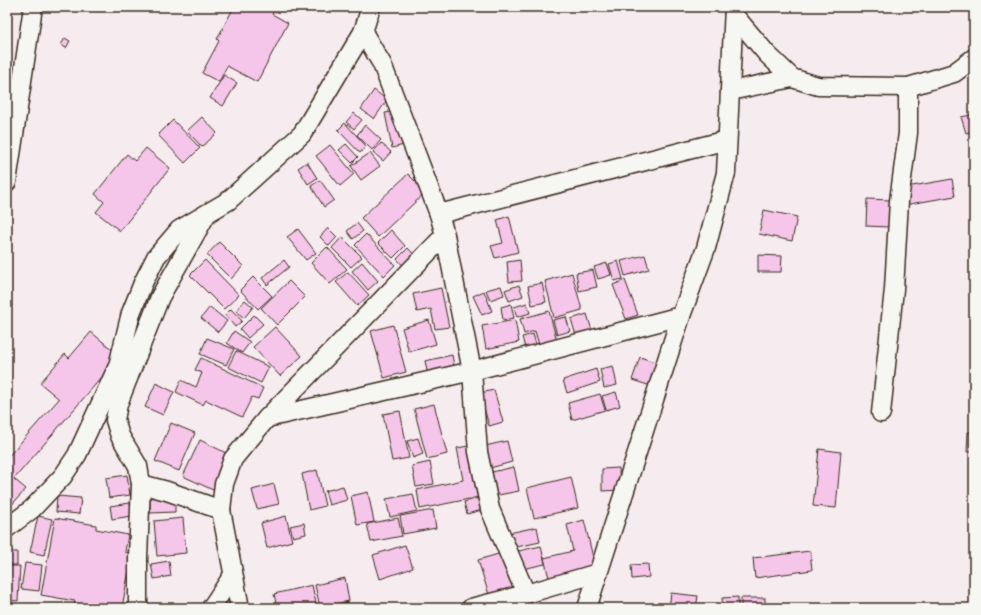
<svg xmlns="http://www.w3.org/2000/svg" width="981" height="615" viewBox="0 0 981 615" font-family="Kalam,sans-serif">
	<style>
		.building { fill: #f5c6e9; stroke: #3b2a1e }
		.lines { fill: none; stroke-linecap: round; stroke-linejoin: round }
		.street-casing { stroke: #3b2a1e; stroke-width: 21 }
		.street { stroke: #f6f6f2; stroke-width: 18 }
	</style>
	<rect width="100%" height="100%" fill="#f6ecf0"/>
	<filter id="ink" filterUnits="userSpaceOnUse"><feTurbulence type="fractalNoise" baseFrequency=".025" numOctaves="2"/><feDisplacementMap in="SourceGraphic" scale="8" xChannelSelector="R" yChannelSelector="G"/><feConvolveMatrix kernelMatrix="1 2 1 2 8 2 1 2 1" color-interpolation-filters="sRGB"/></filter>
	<g filter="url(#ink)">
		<g class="building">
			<path d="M234,7H276L272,14L288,23L257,82L227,66L219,82L202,73L219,41L217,39Z"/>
			<path d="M65,38L70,41L66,48L61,45Z"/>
			<path d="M224,75L237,83L223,106L210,98Z"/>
			<path d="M374,90L387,100L374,119L361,109Z"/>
			<path d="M398,111L404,145L392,148L385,113Z"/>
			<path d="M354,113L362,120L354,129L346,122Z"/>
			<path d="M971,115L974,123V131L966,133L961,117Z"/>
			<path d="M202,117L217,133L202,147L187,131Z"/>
			<path d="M173,120L200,148L185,163L158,135Z"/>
			<path d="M345,123L366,146L360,153L338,130Z"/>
			<path d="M365,125L381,140L372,150L357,135Z"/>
			<path d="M381,143L391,152L383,161L373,152Z"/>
			<path d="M346,144L358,157L352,163L339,150Z"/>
			<path d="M330,145L354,174L340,186L316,156Z"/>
			<path d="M146,148L170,168L120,231L96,212L104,202L95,194L127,154L135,161Z"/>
			<path d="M370,153L380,166L361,180L351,166Z"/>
			<path d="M307,162L317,178L308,184L298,168Z"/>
			<path d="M408,174L426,192L378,237L361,218Z"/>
			<path d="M952,179L955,196L904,205L901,188Z"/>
			<path d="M320,180L334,200L324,207L311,186Z"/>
			<path d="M867,199L890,200L889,227L866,226Z"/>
			<path d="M764,210L797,217L792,241L759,234Z"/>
			<path d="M509,216L518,252L495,258L491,246L503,243L497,220Z"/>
			<path d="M357,223L363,231L353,239L347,231Z"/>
			<path d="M328,228L337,237L329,246L320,237Z"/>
			<path d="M298,229L316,253L306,260L287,237Z"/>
			<path d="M391,230L405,246L393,258L378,243Z"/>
			<path d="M366,234L395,265L384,276L355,245Z"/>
			<path d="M342,237L362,257L351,267L332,248Z"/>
			<path d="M219,242L243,266L231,279L207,255Z"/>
			<path d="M327,247L347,269L330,284L311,263Z"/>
			<path d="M408,248L419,260L408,271L397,259Z"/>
			<path d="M645,255L649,269L625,276L621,261Z"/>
			<path d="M758,255L782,256L781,272H758Z"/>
			<path d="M205,260L239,295L224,309L190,275Z"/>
			<path d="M284,260L289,267L267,285L262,278Z"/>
			<path d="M520,260L522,281L509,282L507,262Z"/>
			<path d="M618,261L623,279L614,281L609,264Z"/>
			<path d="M362,262L378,281L368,290L352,271Z"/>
			<path d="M607,263L611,275L598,279L594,267Z"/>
			<path d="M593,270L597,287L579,291L576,273Z"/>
			<path d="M348,272L369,295L357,306L336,282Z"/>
			<path d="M572,273L582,310L554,318L545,281Z"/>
			<path d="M253,277L272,296L258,309L240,290Z"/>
			<path d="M625,280L638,315L626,319L613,285Z"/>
			<path d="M289,281L305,297L277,325L261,308Z"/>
			<path d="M542,283L546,302L532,305L528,286Z"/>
			<path d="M519,285L523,296L509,301L505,290Z"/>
			<path d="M501,286L504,295L490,300L486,290Z"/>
			<path d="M441,288L449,327L435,329L431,309L417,312L413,294Z"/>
			<path d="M484,291L492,311L482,315L473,296Z"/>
			<path d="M245,300L253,307L244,318L236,311Z"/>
			<path d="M527,303L530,313L517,317L514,307Z"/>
			<path d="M511,304L514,318L503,320L501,307Z"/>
			<path d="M210,307L227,321L218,332L201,318Z"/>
			<path d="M231,309L242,321L235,327L225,315Z"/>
			<path d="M549,311L557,341L539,345L535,331L524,334L520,319Z"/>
			<path d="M587,314L593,334L577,339L571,319Z"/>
			<path d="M254,315L263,324L248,338L240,329Z"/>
			<path d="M566,317L570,331L557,335L553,320Z"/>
			<path d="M429,320L436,344L409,352L402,328Z"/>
			<path d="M515,320L519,342L486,349L482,326Z"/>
			<path d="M393,325L406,372L384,378L371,331Z"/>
			<path d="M275,327L302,356L280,376L253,347Z"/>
			<path d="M234,331L250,342L242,353L227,343Z"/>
			<path d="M91,332L120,356L14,479L26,489L7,510V458L59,399L40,383L65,354L69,358Z"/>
			<path d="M533,334L537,348L526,351L522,337Z"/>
			<path d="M207,338L234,349L226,365L200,354Z"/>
			<path d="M236,351L269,367L261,383L228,367Z"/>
			<path d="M452,355L455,371L428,376L425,361Z"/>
			<path d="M640,357L658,363L651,386L632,380Z"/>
			<path d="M201,358L263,388L258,399L252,397L242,417L206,400L203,405L176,392L181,380L196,387L202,373L195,370Z"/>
			<path d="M613,366L617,385L604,388L600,369Z"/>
			<path d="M596,369L600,382L567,393L563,380Z"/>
			<path d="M156,383L174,392L163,415L145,407Z"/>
			<path d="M494,390L503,422L489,426L480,393Z"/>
			<path d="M616,392L620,406L606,410L602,396Z"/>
			<path d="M600,394L605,410L572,420L568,403Z"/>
			<path d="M434,404L447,454L427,459L414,409Z"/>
			<path d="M400,411L409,458L392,461L383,414Z"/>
			<path d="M171,423L195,433L179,471L155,461Z"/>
			<path d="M968,432H974V452H967Z"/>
			<path d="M418,438L423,454L413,458L407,441Z"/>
			<path d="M200,440L230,455L213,490L183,476Z"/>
			<path d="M507,441L512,462L490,468L485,446Z"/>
			<path d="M474,445L484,496L420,509L417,490L463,480L457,448Z"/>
			<path d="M819,449L841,452L836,508L813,506Z"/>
			<path d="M430,462L434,484L416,487L412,466Z"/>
			<path d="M514,467L519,491L488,497L483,474Z"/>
			<path d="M619,468L620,490L602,491V469Z"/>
			<path d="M317,470L325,506L309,510L302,474Z"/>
			<path d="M127,475L130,495L109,498L106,478Z"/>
			<path d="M571,477L578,508L534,518L527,488Z"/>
			<path d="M274,484L279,504L257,509L252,490Z"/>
			<path d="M343,486L347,500L329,505L325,491Z"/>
			<path d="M368,492L374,522L357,525L351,496Z"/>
			<path d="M413,494L417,511L390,517L386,499Z"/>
			<path d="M57,496L81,498L79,514L56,512Z"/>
			<path d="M175,496V512L150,513V497Z"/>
			<path d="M483,497L486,509L467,514L464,502Z"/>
			<path d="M130,503L132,516L112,519L110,506Z"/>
			<path d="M433,510L436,528L403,534L400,516Z"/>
			<path d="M38,516L52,519L44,555L30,552Z"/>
			<path d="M286,516L292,541L267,548L261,523Z"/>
			<path d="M55,518L96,525V529L128,535L125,552L132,553L122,608H74L75,601L41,595Z"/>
			<path d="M183,518L186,553L157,556L154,521Z"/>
			<path d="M398,518L402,536L371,542L367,524Z"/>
			<path d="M584,520L596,570L550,582L544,558L573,551L567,525Z"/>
			<path d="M304,523L306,534L293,537L290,526Z"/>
			<path d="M537,527L540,542L512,548L509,533Z"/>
			<path d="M405,545L413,568L380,579L373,555Z"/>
			<path d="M541,546L545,564L518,570L514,552Z"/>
			<path d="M810,551L812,570L755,578L753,558Z"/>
			<rect x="7" y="552" width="10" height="13"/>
			<path d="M505,552L515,587L489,595L478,560Z"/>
			<path d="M169,561L171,576L154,579L151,564Z"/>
			<path d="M25,563L42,565L39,591L21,589Z"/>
			<path d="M648,564L649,577L632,579L631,565Z"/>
			<path d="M7,566H20L18,601L7,600Z"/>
			<path d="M345,578L349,601L320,607L315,585Z"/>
			<path d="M312,585L317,608H277L274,594Z"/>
			<path d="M671,593L698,596L696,608H669Z"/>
			<path d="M738,597V608H723L722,598Z"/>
			<rect x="741" y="598" width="24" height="10"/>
			<path d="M348,602L350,608H336V607Z"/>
		</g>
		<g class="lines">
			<g class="street-casing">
				<g id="street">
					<path d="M734,15L767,54L792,78L818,86L908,87L954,73L974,58"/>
					<path d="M363,32L382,64L439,214L445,235L472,371L478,452L490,509L526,594"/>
					<path d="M730,91L792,78"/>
					<path d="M7,182L33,7"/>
					<path d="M439,214L727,140"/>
					<path d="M881,413L894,289L899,201L908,133V87"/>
					<path d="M267,418L445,235"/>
					<path d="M141,484L167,491L221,510"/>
					<path d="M7,528L32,509L63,476L77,455L118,366L131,313L143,283L156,257L179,230L228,201L302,134L363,32L371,7"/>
					<path d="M138,608V557L141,484L138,466L120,436L115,420L118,404L160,297L206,215"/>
					<path d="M211,608L233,575"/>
					<path d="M240,608L221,510L224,484L233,459L267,418L472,371L681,316"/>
					<path d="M471,608L526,594L598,573"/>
					<path d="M587,608L681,316L706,248L726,173L734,7"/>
				</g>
			</g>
			<use href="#street" class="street"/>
		</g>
	</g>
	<rect width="981" height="615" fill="none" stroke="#f6f6f2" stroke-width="24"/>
	<rect x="12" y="12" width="957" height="591" fill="none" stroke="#3b2a1e" stroke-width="1.5" filter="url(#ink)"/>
</svg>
